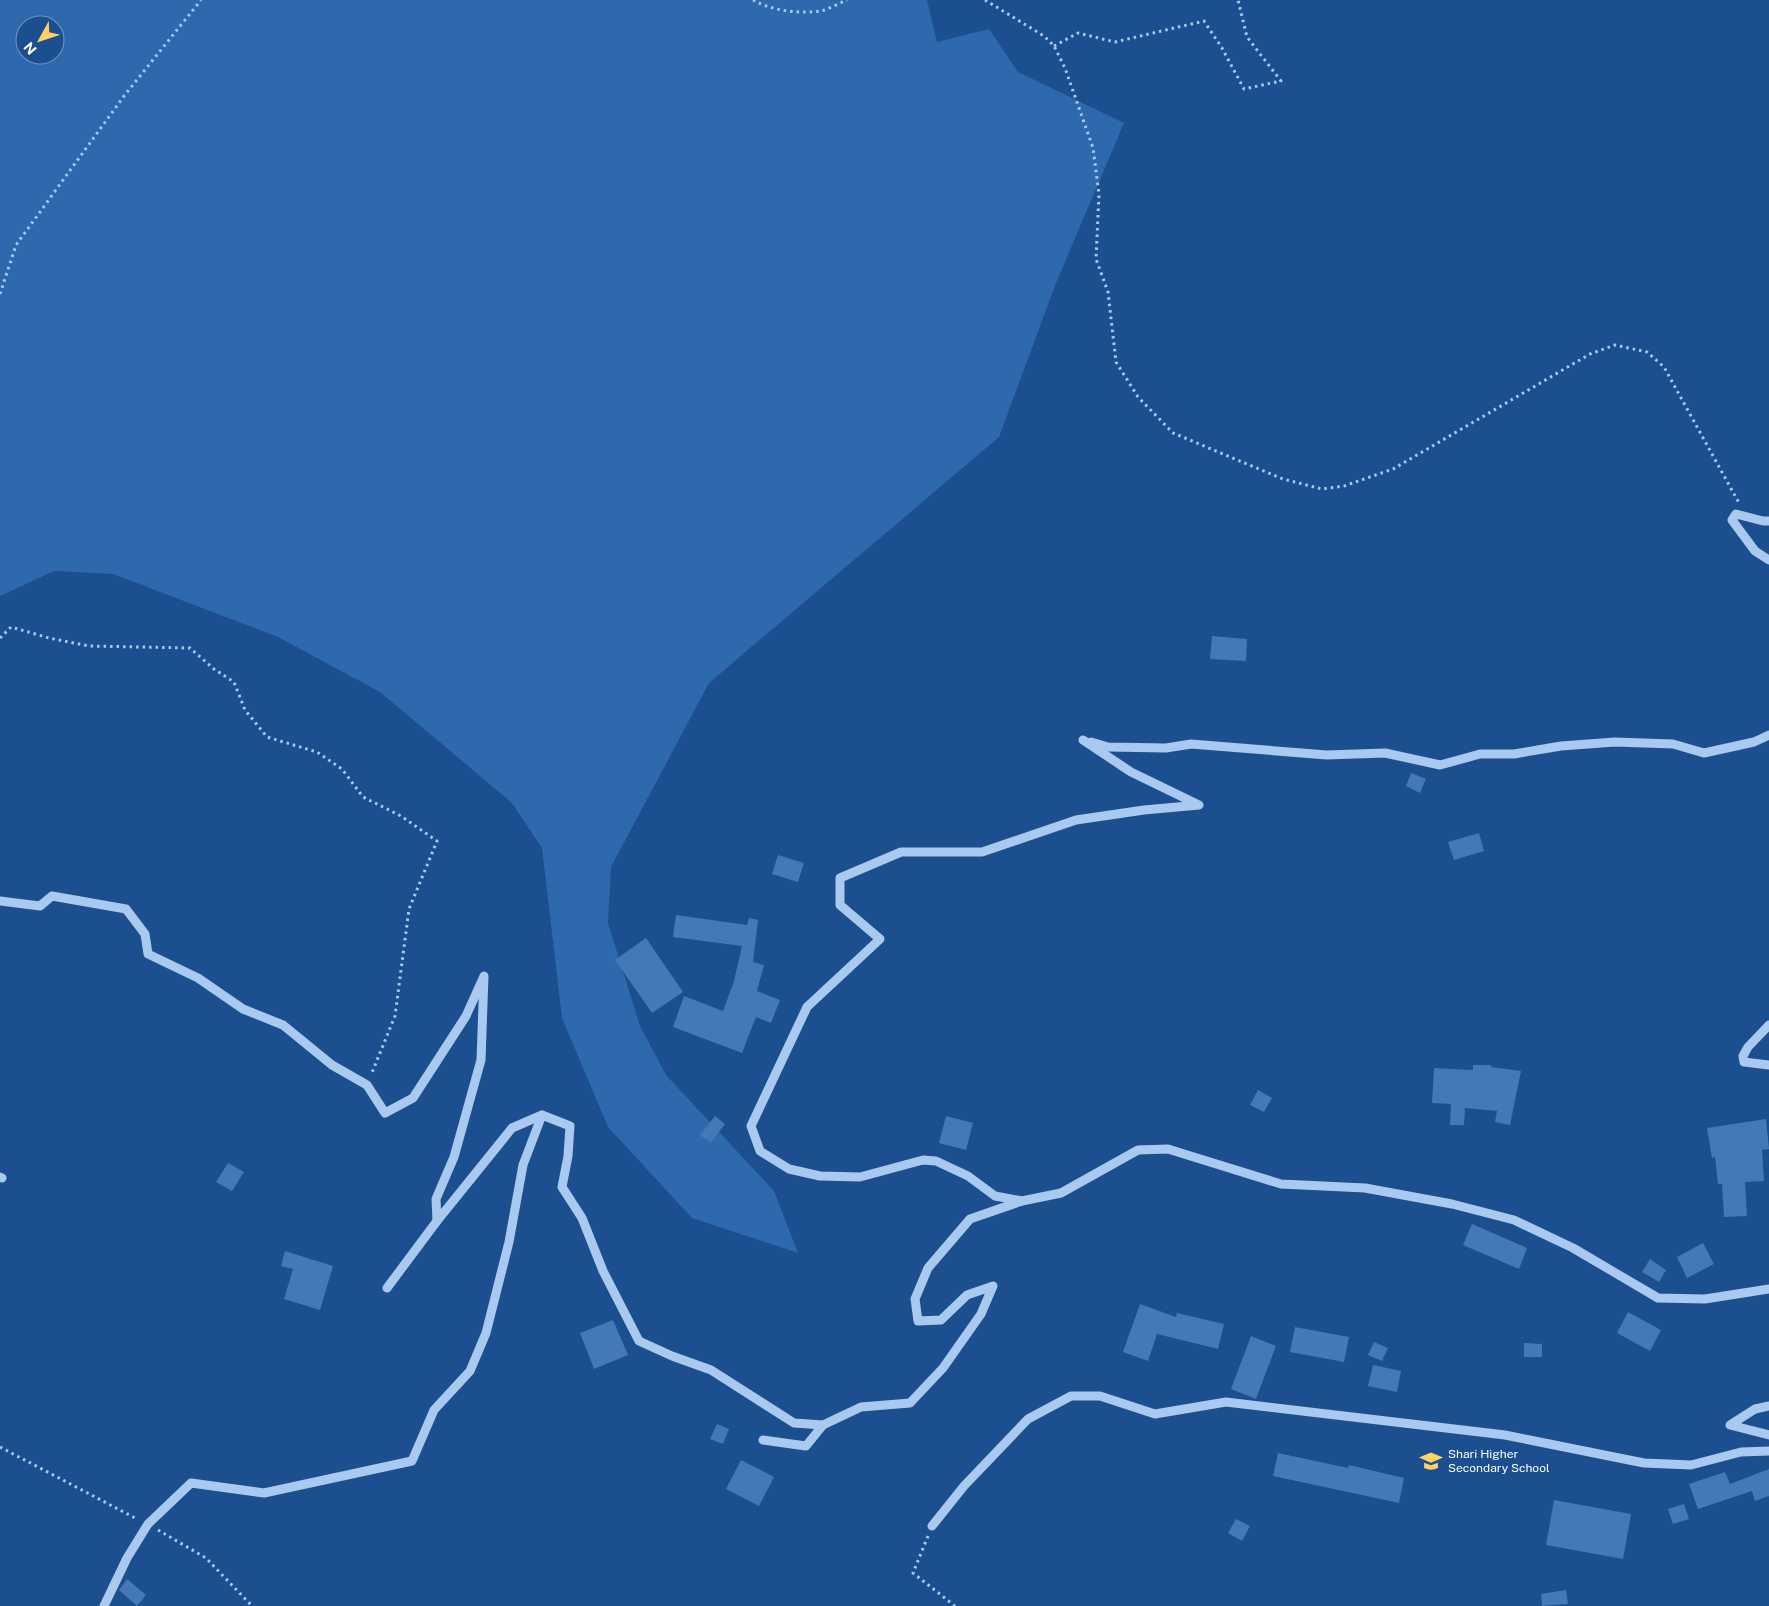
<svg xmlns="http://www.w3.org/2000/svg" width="1769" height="1606" viewBox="0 0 1769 1606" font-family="'Public Sans',sans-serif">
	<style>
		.green { fill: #2e69ad; fill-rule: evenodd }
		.building { fill: #4478b7 }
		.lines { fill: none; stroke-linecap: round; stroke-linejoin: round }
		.path { stroke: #a9c9ee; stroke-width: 3; stroke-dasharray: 2.5 4; stroke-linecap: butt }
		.minor { stroke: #a9c9ee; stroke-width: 9 }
		.labels { text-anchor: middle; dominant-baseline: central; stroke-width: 5; stroke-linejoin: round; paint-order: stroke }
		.poi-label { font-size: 12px; fill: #fff; stroke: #1b4f8f; text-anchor: start }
	</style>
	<rect width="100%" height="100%" fill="#1b4f8f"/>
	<path class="green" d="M0,0H927L937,42L989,29L1018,72L1124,123L1056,283L999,437L709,683L611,867L608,923L640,1026L666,1075L774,1191L798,1253L692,1218L608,1127L562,1018L542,848L512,803L380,692L278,637L113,574L54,571L0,596ZM25,25H55V55H25Z"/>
	<g class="building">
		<path d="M1212,636L1247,639L1246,661L1210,659Z"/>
		<path d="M1411,773L1426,779L1420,793L1406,786Z"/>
		<path d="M1479,833L1484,851L1454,860L1448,842Z"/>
		<path d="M778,855L804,863L798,882L772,874Z"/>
		<path d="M676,915L747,925L749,918L758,920L753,962L764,965L757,991L780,1000L771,1023L756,1017L742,1053L673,1027L684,996L723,1011L734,981L742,946L673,937Z"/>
		<path d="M646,938L683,992L652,1013L615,960Z"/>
		<path d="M1473,1065H1491V1067L1521,1071L1510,1125L1495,1122L1497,1111L1465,1108L1464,1125H1450L1451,1104L1432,1103L1434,1068L1473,1070Z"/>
		<path d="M1258,1090L1272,1098L1264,1112L1250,1105Z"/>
		<path d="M715,1116L725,1124L711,1143L700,1135Z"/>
		<path d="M946,1116L973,1123L966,1150L939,1143Z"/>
		<path d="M1766,1119L1769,1149L1762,1150L1764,1181L1745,1182L1747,1216L1724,1217L1722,1184H1718L1715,1157L1712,1158L1707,1128Z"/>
		<path d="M228,1163L244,1172L232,1191L216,1182Z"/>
		<path d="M1472,1224L1527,1248L1519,1269L1463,1245Z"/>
		<path d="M1703,1243L1714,1264L1687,1278L1677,1257Z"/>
		<path d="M285,1251L333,1266L320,1310L284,1299L293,1269L281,1266Z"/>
		<path d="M1650,1259L1666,1270L1659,1282L1642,1272Z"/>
		<path d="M1140,1304L1176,1317L1177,1313L1224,1324L1218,1349L1157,1334L1148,1361L1123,1352Z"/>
		<path d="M1628,1312L1661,1330L1650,1351L1617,1333Z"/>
		<path d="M613,1320L628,1355L594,1369L580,1333Z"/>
		<path d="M1295,1327L1349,1337L1344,1362L1290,1352Z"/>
		<path d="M1251,1336L1276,1346L1256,1399L1231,1389Z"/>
		<path d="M1374,1342L1388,1348L1382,1361L1368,1355Z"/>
		<path d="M1524,1343L1542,1344V1357H1524Z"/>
		<path d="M1373,1365L1401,1371L1397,1392L1368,1386Z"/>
		<path d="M717,1424L729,1429L723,1444L710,1439Z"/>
		<path d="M1278,1453L1348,1468L1349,1465L1404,1478L1399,1503L1273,1476Z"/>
		<path d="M741,1460L774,1477L759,1506L726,1489Z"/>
		<path d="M1769,1469V1496L1755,1501L1752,1491L1698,1509L1689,1484L1725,1472L1730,1484Z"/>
		<path d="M1554,1500L1631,1514L1623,1559L1546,1545Z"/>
		<path d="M1684,1504L1689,1519L1673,1524L1668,1509Z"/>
		<path d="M1236,1519L1250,1526L1242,1541L1228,1533Z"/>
		<path d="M127,1579L146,1595L137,1606L119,1590Z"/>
		<path d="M1566,1590L1568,1604L1542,1606L1541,1594Z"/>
	</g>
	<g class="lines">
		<g class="path">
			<path d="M753,0C773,11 798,14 821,11C830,9 839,3 847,0"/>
			<path d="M985,0L1044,36L1054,46L1065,68L1093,148L1099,194L1096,259L1108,292L1116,362L1138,397L1173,433L1283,479L1322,489L1344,486L1393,469L1590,354L1615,345L1647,352L1664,367L1739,503"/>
			<path d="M1054,46L1078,33L1115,42L1204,21L1222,48L1244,89L1281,81L1247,37L1238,0"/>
			<path d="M0,294L16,245L124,96L201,0"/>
			<path d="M0,638L11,627L49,638L89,646L190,648L214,669L234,682L245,710L267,737L317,752L342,769L363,797L401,816L437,841L409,909L395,1016L371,1075"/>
			<path d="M0,1447L137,1519"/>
			<path d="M158,1530L206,1558L252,1606"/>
			<path d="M928,1536L913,1573L955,1606"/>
		</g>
		<g class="minor">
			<path d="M1769,521H1763L1736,514L1732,520L1755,551L1769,560"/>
			<path d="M1083,740L1131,772L1199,805L1144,810L1076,820L982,852H901L840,878V905L880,939L807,1007L751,1126L760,1151L789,1169L820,1176L860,1177L923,1160L936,1161L968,1176L995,1196L1022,1201L1061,1193L1138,1150L1168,1149L1281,1184L1365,1188L1452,1204L1514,1220L1573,1248L1658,1298L1705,1299L1769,1289"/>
			<path d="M1091,742L1108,747L1166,748L1191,744L1327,755L1385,753L1440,765L1480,754H1514L1561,746L1615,742L1673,744L1704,753L1754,742L1769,735"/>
			<path d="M0,901L40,906L52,896L126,909L145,934L148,954L198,978L243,1009L283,1025L332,1065L367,1085L385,1113L413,1098L466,1016L484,976L481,1060L454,1157L436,1199L437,1221"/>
			<path d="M1769,1025L1748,1047L1743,1056L1744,1062L1769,1065"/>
			<path d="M0,1177L2,1178"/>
			<path d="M387,1288L437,1221L512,1128L542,1115L570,1126L568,1156L562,1187L582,1218L603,1271L639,1341L672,1356L711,1370L794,1423L823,1425"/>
			<path d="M1769,1406L1755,1409L1730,1425L1769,1435"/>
			<path d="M763,1440L806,1446L823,1425L861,1407L910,1403L943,1368L981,1314L993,1286L967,1295L941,1320L918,1321L915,1299L928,1268L970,1219L1022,1201"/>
			<path d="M932,1526L964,1486L1028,1419L1071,1396H1100L1155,1414L1226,1402L1505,1435L1644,1463L1691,1465L1741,1452L1769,1451"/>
			<path d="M104,1606L127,1558L148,1524L191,1483L264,1493L412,1461L434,1410L470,1371L486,1333L509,1242L523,1165L542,1115"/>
		</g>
	</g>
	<defs>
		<g id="school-bare" transform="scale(1.725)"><path d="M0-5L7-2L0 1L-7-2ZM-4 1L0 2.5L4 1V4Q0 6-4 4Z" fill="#ffd166" stroke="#1b4f8f" stroke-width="2.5" paint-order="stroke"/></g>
	</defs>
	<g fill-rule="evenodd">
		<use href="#school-bare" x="1431" y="1461"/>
	</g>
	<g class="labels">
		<g class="poi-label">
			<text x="1448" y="1454">Shari Higher<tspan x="1448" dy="14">Secondary School</tspan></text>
		</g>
	</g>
	<g transform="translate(40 40) rotate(230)"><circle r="24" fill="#1b4f8f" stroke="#7695bc"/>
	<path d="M0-4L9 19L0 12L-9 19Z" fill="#ffd166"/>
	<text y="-8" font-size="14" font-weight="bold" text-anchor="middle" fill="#ffffff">N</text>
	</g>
</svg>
